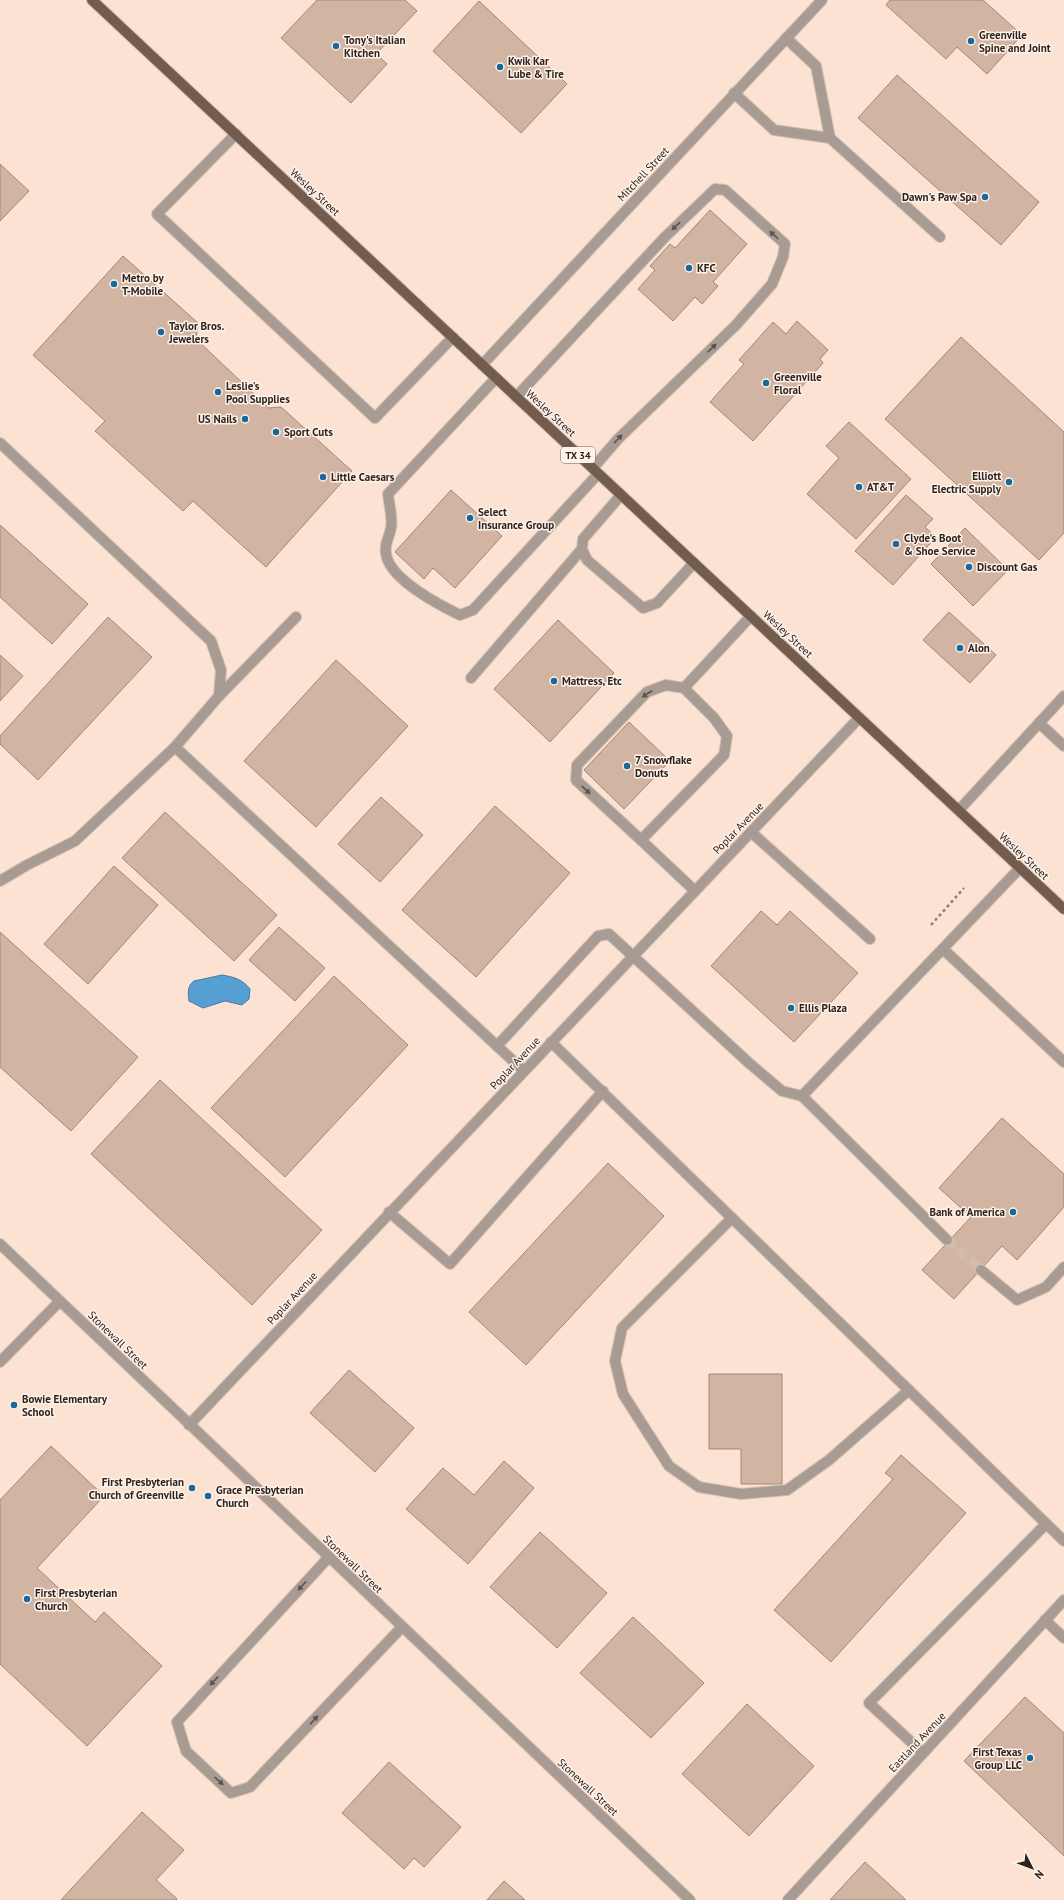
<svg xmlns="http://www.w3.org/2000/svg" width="1064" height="1900" viewBox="0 0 1064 1900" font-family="'PT Sans',sans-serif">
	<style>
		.water { fill: #569fd3; stroke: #4a7a9c }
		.building { fill: #d2b4a2; stroke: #a38776 }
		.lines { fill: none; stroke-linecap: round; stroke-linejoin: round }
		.minor-tunnel { stroke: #d2bcae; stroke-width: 10; stroke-dasharray: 10 5; stroke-linecap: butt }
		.minor-casing { stroke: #d6bfb2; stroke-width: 12 }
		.major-casing { stroke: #d6bfb2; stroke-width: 12 }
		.path { stroke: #917f75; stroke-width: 2.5; stroke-dasharray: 3 3; stroke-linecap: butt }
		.minor { stroke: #a89b93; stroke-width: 10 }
		.major { stroke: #725c4e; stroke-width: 10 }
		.oneway { fill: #5f524c }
		.poi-dot { fill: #18689a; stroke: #fef2ea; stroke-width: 1.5 }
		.labels { text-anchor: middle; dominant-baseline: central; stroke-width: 3; stroke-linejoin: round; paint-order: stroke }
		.shield { fill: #fef2ea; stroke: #6c605a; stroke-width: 1 }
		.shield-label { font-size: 10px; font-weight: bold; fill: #2e221c }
		.poi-label { font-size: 11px; font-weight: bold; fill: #2e221c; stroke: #fef2ea; text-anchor: start }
		.street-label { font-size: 11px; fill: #2e221c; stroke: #fef2ea }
	</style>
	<rect width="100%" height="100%" fill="#fbe2d3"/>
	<path class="water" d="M222,975C234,977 242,979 250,989L249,999L242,1005L225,1001L203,1008L189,1001C188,993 187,986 194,981Z"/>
	<g class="building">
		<path d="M317,0H405L417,11L376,54L387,64L351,103L281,38Z"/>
		<path d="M890,0H983L1022,35L987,74L957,47L946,59L886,5Z"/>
		<path d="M479,1L567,84L521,133L433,51Z"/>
		<path d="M897,75L1039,202L1001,245L858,118Z"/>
		<path d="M0,164L29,191L0,221Z"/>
		<path d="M710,210L747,244L713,282L718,286L702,304L695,297L673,321L638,289L655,270L650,266L670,244L675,248Z"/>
		<path d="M123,256L198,323L196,339L269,408L281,407L352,471L266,567L193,501L183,511L95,431L105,421L33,355Z"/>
		<path d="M797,321L828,350L820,359L823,363L753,441L710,402L744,364L739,360L773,322L786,334Z"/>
		<path d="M961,337L1064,432V533L1039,560L885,419Z"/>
		<path d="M849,422L911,479L856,539L807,494L839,458L826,446Z"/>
		<path d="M451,490L502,536L455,588L433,568L424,579L395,552Z"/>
		<path d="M906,495L933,519L925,527L936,537L893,585L855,551Z"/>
		<path d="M0,525L88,604L52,644L0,597Z"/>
		<path d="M965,528L1008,570L973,606L931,564Z"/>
		<path d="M949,612L996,655L970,683L923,640Z"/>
		<path d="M108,617L152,657L38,780L0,744V736Z"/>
		<path d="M558,620L614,673L550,742L494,689Z"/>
		<path d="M0,655L23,676L0,701Z"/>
		<path d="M336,660L408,726L316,827L244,761Z"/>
		<path d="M629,722L670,761L624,809L584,770Z"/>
		<path d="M381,797L423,835L380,882L338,844Z"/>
		<path d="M495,806L570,873L476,977L402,910Z"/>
		<path d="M165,812L277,915L234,961L122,858Z"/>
		<path d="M114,866L158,905L88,984L44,944Z"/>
		<path d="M761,911L777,925L790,911L858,973L794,1042L711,966Z"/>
		<path d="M279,927L325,968L295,1001L249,960Z"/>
		<path d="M0,932L138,1057L71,1131L0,1067Z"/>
		<path d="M334,976L408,1045L285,1177L211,1108Z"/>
		<path d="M160,1080L322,1230L252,1305L91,1154Z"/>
		<path d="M1002,1118L1064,1174V1207L1017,1260L1002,1246L954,1299L922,1270L971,1217L939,1188Z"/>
		<path d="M608,1163L664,1216L526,1365L469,1312Z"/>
		<path d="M349,1370L414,1428L375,1472L310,1413Z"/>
		<path d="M709,1374H782V1484H741V1449H709Z"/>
		<path d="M51,1446L104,1496L37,1568L95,1622L104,1612L162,1666L87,1746L0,1664V1500Z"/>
		<path d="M901,1455L966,1513L831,1662L774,1610L893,1479L885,1473Z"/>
		<path d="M504,1461L534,1488L468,1564L406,1509L443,1468L474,1495Z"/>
		<path d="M540,1532L607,1593L557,1648L490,1587Z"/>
		<path d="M633,1617L704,1683L651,1738L580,1673Z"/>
		<path d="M1025,1697L1064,1733V1856L964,1761Z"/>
		<path d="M747,1704L814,1766L749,1836L682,1774Z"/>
		<path d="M389,1762L461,1827L424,1867L414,1858L404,1869L342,1813Z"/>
		<path d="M142,1812L184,1850L156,1880L177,1899L176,1900H61Z"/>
		<path d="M865,1862L906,1900H830Z"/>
		<path d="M504,1881L525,1900H487Z"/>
	</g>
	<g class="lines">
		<path class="minor-tunnel" d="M947,1240L981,1270"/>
		<g class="minor-casing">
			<g id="minor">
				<path d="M786,38L816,66L830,138"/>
				<path d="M734,93L774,130L830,138L940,237"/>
				<path d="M236,134L157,214L375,418L453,337"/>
				<path d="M482,365L822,0"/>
				<path d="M496,378L388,494C389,505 393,518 391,528C389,538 383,546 387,558C394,581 439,605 460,615L473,610L598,474"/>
				<path d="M516,397L665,237L715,189L725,190L785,244L783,257L772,284L736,325L618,439L593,468"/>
				<path d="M0,443L211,641L221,670L219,696L175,747L524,1071"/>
				<path d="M621,495L583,539L582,549L587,560L643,608L657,603L694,563"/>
				<path d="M471,678L582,549"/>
				<path d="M219,696L296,617"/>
				<path d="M1039,723L1064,746"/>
				<path d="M959,810L1064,696"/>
				<path d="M751,832L870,939"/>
				<path d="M641,840L576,780L577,765L647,692L666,685L684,688"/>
				<path d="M0,881L27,865L75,841L175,747"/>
				<path d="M695,891L641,840L724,755L727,736L714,718L684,688L751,616"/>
				<path d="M943,949L1064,1062"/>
				<path d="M551,1042L1064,1541"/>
				<path d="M497,1046L598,936L609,934L749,1063L782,1091L802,1096L1020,868"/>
				<path d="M802,1096L947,1240"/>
				<path d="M389,1212L450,1264L603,1091"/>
				<path d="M732,1218L622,1328L615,1361L623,1394L669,1466L699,1487L741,1494L787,1490L829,1460L909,1390"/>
				<path d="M0,1244L690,1900"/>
				<path d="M981,1270L1017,1300L1046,1287L1064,1267"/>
				<path d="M0,1362L60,1301"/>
				<path d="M189,1425L859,718"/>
				<path d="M329,1557L177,1722L186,1751L231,1793L250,1787L402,1627"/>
				<path d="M1045,1620L1064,1638"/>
				<path d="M923,1753L869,1703L1046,1524"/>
				<path d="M788,1900L1064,1600"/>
			</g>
		</g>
		<g class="major-casing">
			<path id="major" d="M92,0L1064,909"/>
		</g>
		<path class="path" d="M931,925L964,888"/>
		<use href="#minor" class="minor"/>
		<use href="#major" class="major"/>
	</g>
	<defs><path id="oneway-solid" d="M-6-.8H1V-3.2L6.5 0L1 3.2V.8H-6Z"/></defs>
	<g class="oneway">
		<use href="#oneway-solid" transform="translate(676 226) rotate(136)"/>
		<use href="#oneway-solid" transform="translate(774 235) rotate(-138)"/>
		<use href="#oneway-solid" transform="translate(712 348) rotate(-44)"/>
		<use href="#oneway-solid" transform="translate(618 439) rotate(-46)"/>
		<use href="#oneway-solid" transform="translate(647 694) rotate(147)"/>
		<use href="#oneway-solid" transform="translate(586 790) rotate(43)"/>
		<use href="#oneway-solid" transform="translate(302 1586) rotate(133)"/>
		<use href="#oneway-solid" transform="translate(214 1681) rotate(133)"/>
		<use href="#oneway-solid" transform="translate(314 1720) rotate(-47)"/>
		<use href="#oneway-solid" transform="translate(219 1781) rotate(42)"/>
	</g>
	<g class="poi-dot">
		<circle cx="971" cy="41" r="4"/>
		<circle cx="336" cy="46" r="4"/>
		<circle cx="500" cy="67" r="4"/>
		<circle cx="985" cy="197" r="4"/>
		<circle cx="689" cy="268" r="4"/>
		<circle cx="114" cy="284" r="4"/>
		<circle cx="161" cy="332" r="4"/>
		<circle cx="766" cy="383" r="4"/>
		<circle cx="218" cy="392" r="4"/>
		<circle cx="245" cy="419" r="4"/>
		<circle cx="276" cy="432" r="4"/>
		<circle cx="323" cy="477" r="4"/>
		<circle cx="1009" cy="482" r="4"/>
		<circle cx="859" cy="487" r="4"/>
		<circle cx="470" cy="518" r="4"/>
		<circle cx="896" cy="544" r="4"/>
		<circle cx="969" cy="567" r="4"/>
		<circle cx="960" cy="648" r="4"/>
		<circle cx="554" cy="681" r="4"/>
		<circle cx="627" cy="766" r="4"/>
		<circle cx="791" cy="1008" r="4"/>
		<circle cx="1013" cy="1212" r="4"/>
		<circle cx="14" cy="1405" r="4"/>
		<circle cx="192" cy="1488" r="4"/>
		<circle cx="208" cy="1496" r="4"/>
		<circle cx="27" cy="1599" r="4"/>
		<circle cx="1030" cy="1758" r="4"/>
	</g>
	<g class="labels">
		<rect class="shield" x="561" y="447" width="34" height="16" rx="3"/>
		<g class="shield-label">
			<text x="578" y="455">TX 34</text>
		</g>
		<g class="poi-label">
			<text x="979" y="35">Greenville<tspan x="979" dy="13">Spine and Joint</tspan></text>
			<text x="344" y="40">Tony's Italian<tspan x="344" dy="13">Kitchen</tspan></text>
			<text x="508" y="61">Kwik Kar<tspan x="508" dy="13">Lube &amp; Tire</tspan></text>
			<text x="977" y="197" text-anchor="end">Dawn's Paw Spa</text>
			<text x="697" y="268">KFC</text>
			<text x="122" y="278">Metro by<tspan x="122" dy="13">T-Mobile</tspan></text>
			<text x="169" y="326">Taylor Bros.<tspan x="169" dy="13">Jewelers</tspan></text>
			<text x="774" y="377">Greenville<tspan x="774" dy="13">Floral</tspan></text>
			<text x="226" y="386">Leslie's<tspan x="226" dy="13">Pool Supplies</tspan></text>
			<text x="237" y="419" text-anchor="end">US Nails</text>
			<text x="284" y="432">Sport Cuts</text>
			<text x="1001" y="476" text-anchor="end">Elliott<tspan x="1001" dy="13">Electric Supply</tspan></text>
			<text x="331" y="477">Little Caesars</text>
			<text x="867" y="487">AT&amp;T</text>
			<text x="478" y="512">Select<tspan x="478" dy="13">Insurance Group</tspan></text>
			<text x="904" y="538">Clyde's Boot<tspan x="904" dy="13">&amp; Shoe Service</tspan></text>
			<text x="977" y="567">Discount Gas</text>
			<text x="968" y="648">Alon</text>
			<text x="562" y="681">Mattress, Etc</text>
			<text x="635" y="760">7 Snowflake<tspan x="635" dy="13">Donuts</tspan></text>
			<text x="799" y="1008">Ellis Plaza</text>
			<text x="1005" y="1212" text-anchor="end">Bank of America</text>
			<text x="22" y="1399">Bowie Elementary<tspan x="22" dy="13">School</tspan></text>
			<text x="184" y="1482" text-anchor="end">First Presbyterian<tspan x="184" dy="13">Church of Greenville</tspan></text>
			<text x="216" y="1490">Grace Presbyterian<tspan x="216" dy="13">Church</tspan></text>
			<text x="35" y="1593">First Presbyterian<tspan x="35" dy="13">Church</tspan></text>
			<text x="1022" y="1752" text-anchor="end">First Texas<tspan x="1022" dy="13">Group LLC</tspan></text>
		</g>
		<g class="street-label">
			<text transform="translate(643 174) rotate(-47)">Mitchell Street</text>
			<text transform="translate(315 192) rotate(43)">Wesley Street</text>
			<text transform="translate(551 413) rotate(43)">Wesley Street</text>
			<text transform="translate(788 634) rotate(43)">Wesley Street</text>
			<text transform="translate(738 828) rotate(-46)">Poplar Avenue</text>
			<text transform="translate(1024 856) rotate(43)">Wesley Street</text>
			<text transform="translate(515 1063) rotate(-47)">Poplar Avenue</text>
			<text transform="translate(292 1298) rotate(-47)">Poplar Avenue</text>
			<text transform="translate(118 1340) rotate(44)">Stonewall Street</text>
			<text transform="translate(353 1564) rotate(44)">Stonewall Street</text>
			<text transform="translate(917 1742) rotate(-47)">Eastland Avenue</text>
			<text transform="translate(588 1787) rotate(43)">Stonewall Street</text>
		</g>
	</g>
	<g transform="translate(1032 1868) rotate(132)" stroke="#fef2ea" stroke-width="3" paint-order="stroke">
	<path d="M0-3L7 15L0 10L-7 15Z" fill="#2e221c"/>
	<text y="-6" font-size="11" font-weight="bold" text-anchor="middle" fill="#2e221c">N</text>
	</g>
</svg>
